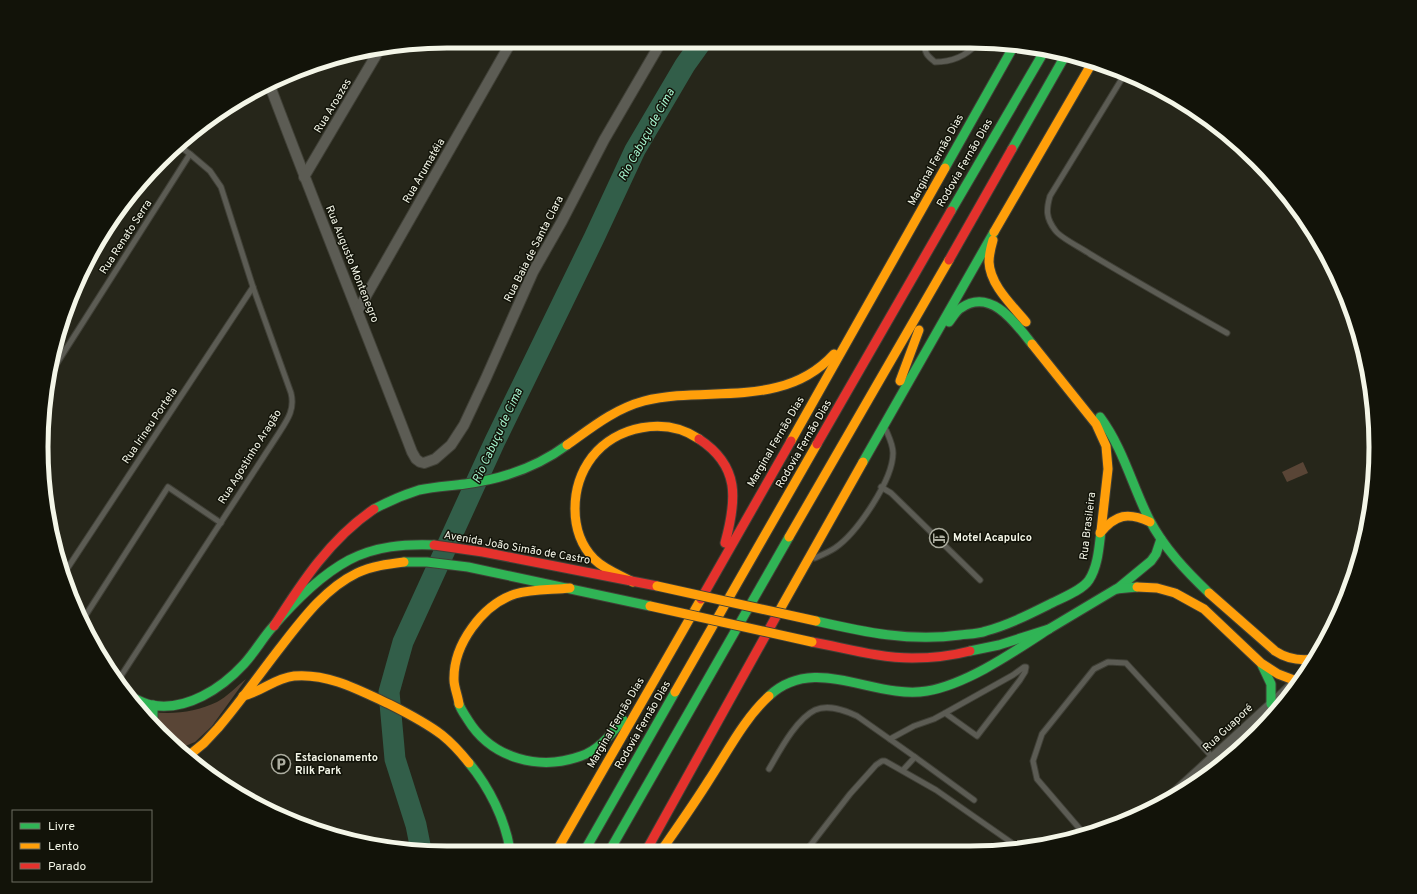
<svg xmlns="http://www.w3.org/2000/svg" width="1417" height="894" viewBox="0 0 1417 894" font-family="Overpass,sans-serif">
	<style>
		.green { fill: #594536 }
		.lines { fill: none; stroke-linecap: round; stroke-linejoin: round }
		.river { stroke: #325e49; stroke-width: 21 }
		.lane-casing { stroke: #404037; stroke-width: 7 }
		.street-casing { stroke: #404037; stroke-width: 12 }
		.fast-casing { stroke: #404037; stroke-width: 11 }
		.slow-casing { stroke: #404037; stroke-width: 11 }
		.jam-casing { stroke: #404037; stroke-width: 11 }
		.lane { stroke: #5c5c54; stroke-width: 5 }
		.street { stroke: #5c5c54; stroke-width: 10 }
		.fast { stroke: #30b455; stroke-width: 9 }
		.slow { stroke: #ff9f0a; stroke-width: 9 }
		.jam { stroke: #e5322d; stroke-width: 9 }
		.slow-bridge-casing { stroke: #404037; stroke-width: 11; stroke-linecap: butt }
		.slow-bridge { stroke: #ff9f0a; stroke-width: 9 }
		.labels { text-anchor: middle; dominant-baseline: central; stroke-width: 3; stroke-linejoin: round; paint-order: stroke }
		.street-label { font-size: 11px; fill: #f4f6e8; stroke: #121309 }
		.poi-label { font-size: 11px; font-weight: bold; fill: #f4f6e8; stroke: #121309; text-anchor: start }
		.water-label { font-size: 12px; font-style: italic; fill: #a4f4ce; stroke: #121309 }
		.rim { fill: none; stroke: #f4f6e8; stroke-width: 5 }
	</style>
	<rect width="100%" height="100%" fill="#26261a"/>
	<g class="green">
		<path d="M1303,462L1308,473L1287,482L1282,472Z"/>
		<path d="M246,679L212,726L195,742L178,749L142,715L137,709C163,716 192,714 217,702C227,697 237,686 246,679Z"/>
	</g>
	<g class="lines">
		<path class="river" d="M421,850L416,825L395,759L389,692L403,642L495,441L594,238L635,150L685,65L700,44"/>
		<g class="lane-casing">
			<g id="lane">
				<path d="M926,44C923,53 929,57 935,62C951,62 965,57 977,44"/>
				<path d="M1126,72L1050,196C1046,210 1046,218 1055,230C1060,238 1082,248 1090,254C1135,281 1181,307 1227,333"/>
				<path d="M52,371L190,154"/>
				<path d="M881,487L891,493L980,580"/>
				<path d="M815,558C822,555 829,552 835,548C857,533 893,480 893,453C893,445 889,437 886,430"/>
				<path d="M63,575L253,287"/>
				<path d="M82,621L168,487L221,523"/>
				<path d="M117,682L279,433C288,419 295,409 291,393L253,287L221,187L210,171L190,154L178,145"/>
				<path d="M890,739L914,726L934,719L945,713L1013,675L1024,667H1026L1025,672L1020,680L977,736L945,713"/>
				<path d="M915,757L974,800"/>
				<path d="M769,769C779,752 796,719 815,710C828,704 844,710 857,716L915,757L903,770"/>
				<path d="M1085,835L1037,779L1033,761L1042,734L1094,669L1108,662L1126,663L1213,758"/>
				<path d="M806,851L850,794L876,765L882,761H885L936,790L1012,843L1017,849"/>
			</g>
		</g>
		<g class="street-casing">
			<g id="street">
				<path d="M270,86C316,208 365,329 412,452L416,459L420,462L424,463L435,459L451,445L464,425L486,378L533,272L562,221L604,140L660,44"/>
				<path d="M304,177L381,47"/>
				<path d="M358,310L510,44"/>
				<path d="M1167,800L1297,681"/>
			</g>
		</g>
		<g class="fast-casing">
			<g id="fast">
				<path d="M1012,149L1065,56"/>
				<path d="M945,168L1015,44"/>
				<path d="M951,211L1045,50"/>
				<path d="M949,322C953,317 956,311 961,308C991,287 1016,324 1032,344"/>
				<path d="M1100,417C1123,448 1132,485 1149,519C1164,548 1186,571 1209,593"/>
				<path d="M863,462L994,232"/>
				<path d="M374,509C389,501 403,495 419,490C434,487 450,486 465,484C503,479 536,468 567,445"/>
				<path d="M404,562H427L468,567L650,606"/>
				<path d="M1117,589L1151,561L1156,554L1161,539"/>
				<path d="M816,621C864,632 910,642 960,635C968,634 978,634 986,631C1008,625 1028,615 1048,605C1059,599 1082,591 1089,580C1098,566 1099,547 1101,531"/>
				<path d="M970,651L999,645L1049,629L1116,589L1137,587"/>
				<path d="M1262,665L1271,684V704"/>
				<path d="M126,694C134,698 142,703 151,705C186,712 222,688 244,664C254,653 261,641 270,630C292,604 319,576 349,560C376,546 404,544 434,545"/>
				<path d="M769,696C815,653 874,700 927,691C968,684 1015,651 1049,629"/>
				<path d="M459,704C461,710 465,715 468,720C492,759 540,771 581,756C599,750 611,734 623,720"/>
				<path d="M153,705V726"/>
				<path d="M469,763C489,787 505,819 510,850"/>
				<path d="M585,850L675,692"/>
				<path d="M610,850L789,537"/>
			</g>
		</g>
		<g class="slow-casing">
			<g id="slow">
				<path d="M994,232L1092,63"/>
				<path d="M993,240C991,247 989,254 989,262C990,285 1012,305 1026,322"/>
				<path d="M1032,344L1096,424L1106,446L1108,469L1101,531"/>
				<path d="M900,381L919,330"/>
				<path d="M791,441L945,168"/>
				<path d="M567,445C591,428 614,409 644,401C708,385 783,410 834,354"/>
				<path d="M1100,533C1116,514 1128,512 1150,522"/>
				<path d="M789,537L949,260"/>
				<path d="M633,582C620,575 605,570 594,559C568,532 570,486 592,457C616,426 665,416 699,439"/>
				<path d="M1137,587L1157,588L1175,593L1204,609L1261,663L1278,674L1299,682"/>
				<path d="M1209,593L1275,651C1287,659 1300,661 1314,659"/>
				<path d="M778,613L863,462"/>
				<path d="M675,692L817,444"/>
				<path d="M243,696C261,692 275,678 294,676C328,673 359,690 389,704C407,713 425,722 442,735C452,743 461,753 469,763"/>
				<path d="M459,704C458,696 454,687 454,680C453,645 482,605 515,594C532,589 552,590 570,588"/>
				<path d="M187,757L204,743L218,728C241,701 261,672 283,644C304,617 326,588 357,573C372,566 388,564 404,562"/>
				<path d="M557,850L701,599"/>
				<path d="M661,851C677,828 694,804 709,780C728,751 744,719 769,696"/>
			</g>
		</g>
		<g class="jam-casing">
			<g id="jam">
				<path d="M949,260L1012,149"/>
				<path d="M699,439C740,466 737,499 725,543"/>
				<path d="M817,444L951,211"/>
				<path d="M434,545L483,552L657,586"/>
				<path d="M701,599L791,441"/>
				<path d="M274,626C302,582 330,539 374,509"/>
				<path d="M812,642C845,648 879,658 912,658C932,658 951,656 970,651"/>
				<path d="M646,851L778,613"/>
			</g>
		</g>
		<use href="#lane" class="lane"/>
		<use href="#street" class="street"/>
		<use href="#fast" class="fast"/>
		<use href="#slow" class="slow"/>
		<use href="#jam" class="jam"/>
		<g class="slow-bridge-casing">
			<g id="slow-bridge">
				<path d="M657,586L816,621"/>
				<path d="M650,606L812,642"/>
			</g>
		</g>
		<use href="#slow-bridge" class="slow-bridge"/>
	</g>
	<defs>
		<g id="hotel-ring" transform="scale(1)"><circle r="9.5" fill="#121309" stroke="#acada0" stroke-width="1.5"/><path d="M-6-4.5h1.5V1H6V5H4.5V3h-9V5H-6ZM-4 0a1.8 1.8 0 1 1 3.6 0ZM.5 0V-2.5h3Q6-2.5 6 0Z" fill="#acada0"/></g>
		<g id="parking-ring" transform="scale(1)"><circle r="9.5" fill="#121309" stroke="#acada0" stroke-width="1.5"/><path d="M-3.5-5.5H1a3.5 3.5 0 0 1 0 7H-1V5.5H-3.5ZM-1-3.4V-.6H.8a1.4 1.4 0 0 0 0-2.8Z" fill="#acada0"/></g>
	</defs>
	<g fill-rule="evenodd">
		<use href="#hotel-ring" x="939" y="538"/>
		<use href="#parking-ring" x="281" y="764"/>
	</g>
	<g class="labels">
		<g class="street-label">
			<text transform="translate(333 106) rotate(-59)">Rua Aroazes</text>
			<text transform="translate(936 160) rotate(-61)">Marginal Fernão Dias</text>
			<text transform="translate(965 163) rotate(-60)">Rodovia Fernão Dias</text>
			<text transform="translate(424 171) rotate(-60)">Rua Arumatéia</text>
			<text transform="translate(126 237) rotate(-57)">Rua Renato Serra</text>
			<text transform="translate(534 249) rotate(-63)">Rua Baia de Santa Clara</text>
			<text transform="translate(352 264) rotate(68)">Rua Augusto Montenegro</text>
			<text transform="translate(150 426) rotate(-56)">Rua Irineu Portela</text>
			<text transform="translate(776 442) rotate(-60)">Marginal Fernão Dias</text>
			<text transform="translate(804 444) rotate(-60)">Rodovia Fernão Dias</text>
			<text transform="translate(250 457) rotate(-58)">Rua Agostinho Aragão</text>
			<text transform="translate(1088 526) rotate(-83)">Rua Brasileira</text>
			<text transform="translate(517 548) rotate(10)">Avenida João Simão de Castro</text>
			<text transform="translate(616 723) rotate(-60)">Marginal Fernão Dias</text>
			<text transform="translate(643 725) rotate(-60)">Rodovia Fernão Dias</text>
			<text transform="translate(1228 728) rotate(-43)">Rua Guaporé</text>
		</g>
		<g class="poi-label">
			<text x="953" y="538">Motel Acapulco</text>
			<text x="295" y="758">Estacionamento<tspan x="295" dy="13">Rilk Park</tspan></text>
		</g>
		<g class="water-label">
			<text transform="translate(647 135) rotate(-61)">Rio Cabuçu de Cima</text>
			<text transform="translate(498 436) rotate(-65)">Rio Cabuçu de Cima</text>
		</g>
	</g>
	<path d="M0 0H1417V894H0ZM447 48H970A399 399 0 0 1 1369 447V447A399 399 0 0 1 970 846H447A399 399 0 0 1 48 447V447A399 399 0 0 1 447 48Z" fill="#121309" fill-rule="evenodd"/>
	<path class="rim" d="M447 48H970A399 399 0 0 1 1369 447V447A399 399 0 0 1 970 846H447A399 399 0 0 1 48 447V447A399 399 0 0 1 447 48Z"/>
	<rect x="12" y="810" width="140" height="72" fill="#121309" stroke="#6c6e62"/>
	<rect x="20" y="823" width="20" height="6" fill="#30b455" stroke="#6c6e62"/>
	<text x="48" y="830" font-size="12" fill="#f4f6e8">Livre</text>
	<rect x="20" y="843" width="20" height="6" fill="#ff9f0a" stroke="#6c6e62"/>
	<text x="48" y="850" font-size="12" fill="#f4f6e8">Lento</text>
	<rect x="20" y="863" width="20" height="6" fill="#e5322d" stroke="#6c6e62"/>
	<text x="48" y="870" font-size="12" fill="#f4f6e8">Parado</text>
</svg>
